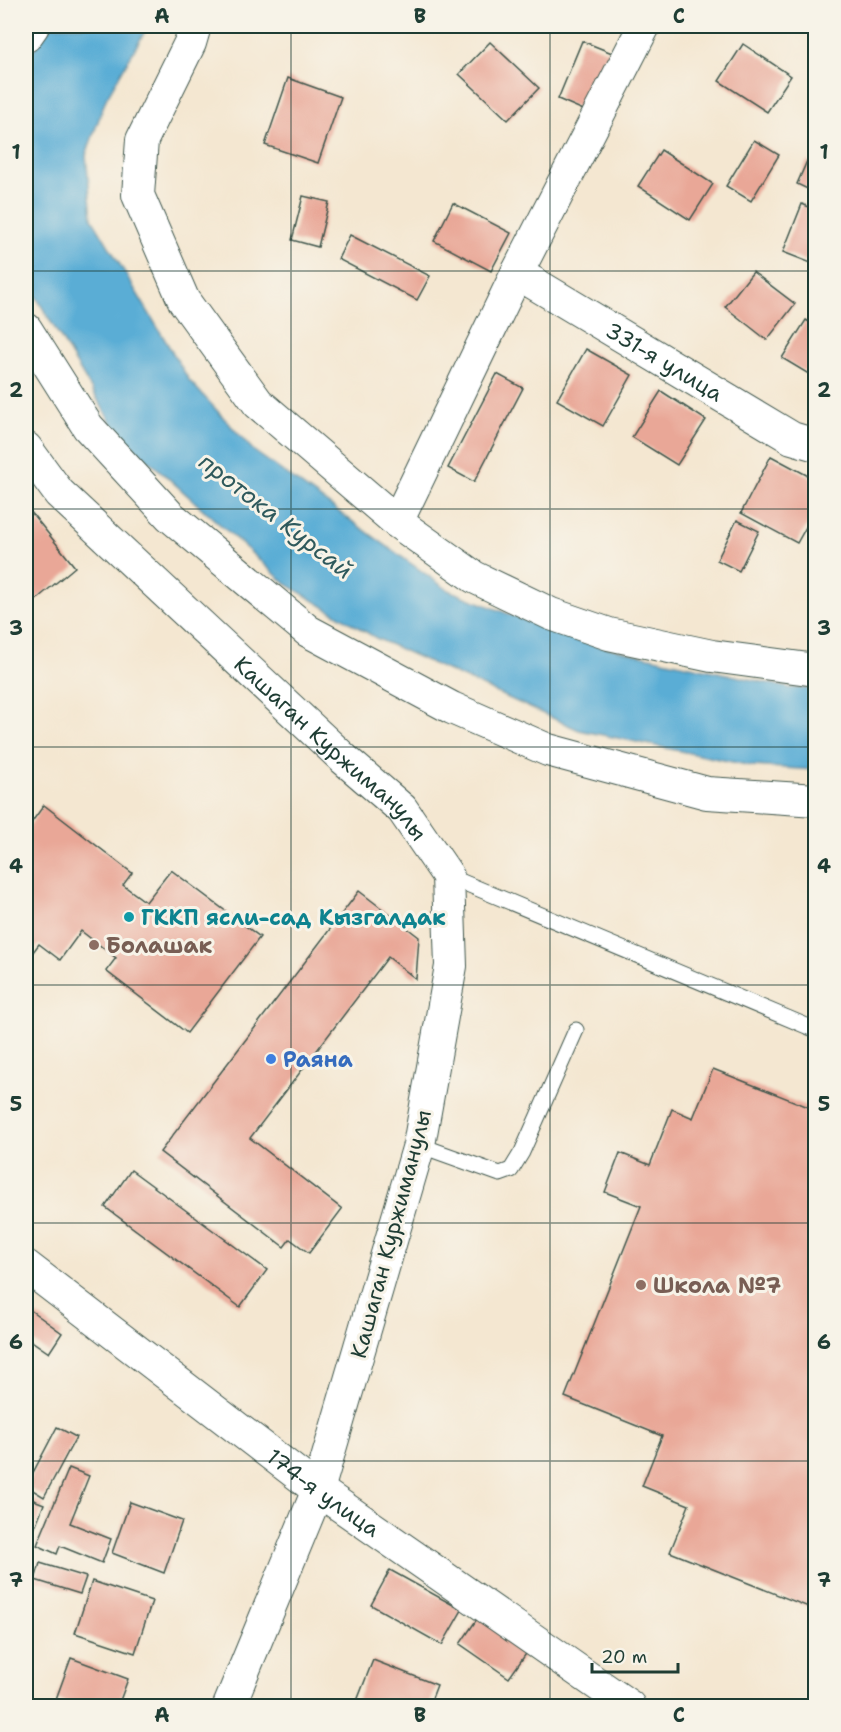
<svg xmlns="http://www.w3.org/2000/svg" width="841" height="1732" viewBox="0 0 841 1732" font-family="'Shantell Sans',sans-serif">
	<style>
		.water { fill: #5aadd5; stroke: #3c7584; stroke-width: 1.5 }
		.building { fill: #e9a797 }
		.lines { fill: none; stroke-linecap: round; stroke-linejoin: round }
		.lane-casing { stroke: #3f564c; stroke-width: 17 }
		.street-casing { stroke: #3f564c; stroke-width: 34 }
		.lane { stroke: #fff; stroke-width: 15 }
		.street { stroke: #fff; stroke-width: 32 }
		.grid { fill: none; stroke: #1f3d34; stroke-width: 1.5; stroke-opacity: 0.55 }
		.culture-dot { fill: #0f9aa8; stroke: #f7f3e8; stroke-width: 2 }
		.education-dot { fill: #8d6e63; stroke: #f7f3e8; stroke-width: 2 }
		.shop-dot { fill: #3f7fe0; stroke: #f7f3e8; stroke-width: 2 }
		.labels { text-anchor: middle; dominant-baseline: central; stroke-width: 6; stroke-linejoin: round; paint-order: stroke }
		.street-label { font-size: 22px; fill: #1f3d34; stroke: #f7f3e8 }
		.culture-label { font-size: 22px; font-weight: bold; fill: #0d838f; stroke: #f7f3e8; text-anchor: start }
		.education-label { font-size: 22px; font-weight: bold; fill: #785e54; stroke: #f7f3e8; text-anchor: start }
		.shop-label { font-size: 22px; font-weight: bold; fill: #366cbe; stroke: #f7f3e8; text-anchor: start }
		.water-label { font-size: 24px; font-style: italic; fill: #2e595c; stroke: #f7f3e8 }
		.neatline { fill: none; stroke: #1f3d34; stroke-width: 2 }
		.grid-label { font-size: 20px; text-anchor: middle; font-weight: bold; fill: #1f3d34 }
	</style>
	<rect width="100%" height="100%" fill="#f7f3e8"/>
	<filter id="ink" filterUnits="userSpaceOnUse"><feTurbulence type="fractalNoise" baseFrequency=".0167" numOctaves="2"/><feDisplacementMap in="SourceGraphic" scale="12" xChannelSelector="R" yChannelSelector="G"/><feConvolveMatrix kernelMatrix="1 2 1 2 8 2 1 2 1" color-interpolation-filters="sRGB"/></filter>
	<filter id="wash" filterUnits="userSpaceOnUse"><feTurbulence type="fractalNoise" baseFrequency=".008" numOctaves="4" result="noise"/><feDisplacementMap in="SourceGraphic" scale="24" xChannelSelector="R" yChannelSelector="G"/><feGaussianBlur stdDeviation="1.35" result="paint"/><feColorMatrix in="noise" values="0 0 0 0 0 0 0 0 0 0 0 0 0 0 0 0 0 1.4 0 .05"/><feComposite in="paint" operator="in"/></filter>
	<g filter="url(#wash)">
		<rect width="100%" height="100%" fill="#f4e7d1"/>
		<path class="water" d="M52,26H148L106,99L86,155L92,218L189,380L254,451L448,590L577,641L790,688L815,689V770L752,766L579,730L376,638L286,584L117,432L26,280V59Z"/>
		<g id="blocks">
			<g class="building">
				<path d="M582,41L612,53L588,112L558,99Z"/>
				<path d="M490,42L539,88L508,120L459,74Z"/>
				<path d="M743,44L791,76L767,112L719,81Z"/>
				<path d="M288,78L341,97L318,163L265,145Z"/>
				<path d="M754,140L779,155L751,201L726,186Z"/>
				<path d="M661,150L713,184L690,220L638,186Z"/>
				<path d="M807,161L816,165V193L797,184Z"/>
				<path d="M303,196L329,202L318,247L292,240Z"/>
				<path d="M453,203L511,233L491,271L434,241Z"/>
				<path d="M802,204L816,210V265L783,252Z"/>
				<path d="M350,235L430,276L417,300L338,259Z"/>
				<path d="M753,272L795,304L767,340L725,307Z"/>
				<path d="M806,320L816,326V370L812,376L782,358Z"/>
				<path d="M586,349L632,375L603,426L557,400Z"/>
				<path d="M497,374L523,388L474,482L448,468Z"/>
				<path d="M661,391L706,420L677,465L632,437Z"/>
				<path d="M771,456L816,480V509L797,543L741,513Z"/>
				<path d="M26,506L75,567L26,608Z"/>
				<path d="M737,520L759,531L739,571L717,560Z"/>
				<path d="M44,805L132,873L123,885L146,902L171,870L260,937L187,1033L106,971L116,958L81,931L60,960L39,944L33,952L26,946V830Z"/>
				<path d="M359,891L419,937L416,979L388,957L250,1138L342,1209L309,1253L290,1239L284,1247L160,1152Z"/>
				<path d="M713,1069L816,1110V1610L670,1552L689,1505L642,1486L662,1436L565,1397L641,1206L605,1192L620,1153L650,1165L672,1109L693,1118Z"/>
				<path d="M131,1170L267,1270L240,1307L105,1207Z"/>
				<path d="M26,1307L62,1333L49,1353L26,1337Z"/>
				<path d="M57,1427L76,1437L44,1497L26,1486Z"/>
				<path d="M69,1468L89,1476L70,1523L111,1539L102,1563L60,1546L57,1554L37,1545Z"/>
				<path d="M26,1497L44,1504L29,1542L26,1541Z"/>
				<path d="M130,1502L182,1521L164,1573L112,1553Z"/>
				<path d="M40,1563L86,1577L80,1594L35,1580Z"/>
				<path d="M390,1570L462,1610L442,1645L371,1605Z"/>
				<path d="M92,1581L152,1601L135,1653L75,1633Z"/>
				<path d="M479,1616L528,1651L509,1678L460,1644Z"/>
				<path d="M71,1658L128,1679L118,1706H76L56,1699Z"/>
				<path d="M373,1660L437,1685L429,1706H355Z"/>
			</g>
		</g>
	</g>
	<g filter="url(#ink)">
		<use href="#blocks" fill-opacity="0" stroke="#3f564c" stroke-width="1.5"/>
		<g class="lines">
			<g class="lane-casing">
				<g id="lane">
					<path d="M448,876L816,1030"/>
					<path d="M419,1145L500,1174L511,1170L522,1152L576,1030"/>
				</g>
			</g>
			<g class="street-casing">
				<g id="street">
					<path d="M195,26L190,43L142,140L138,195L184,301L258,403L397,522L474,577L551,614L609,634L712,656L816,670"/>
					<path d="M26,36L33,26"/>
					<path id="s1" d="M517,273L792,438L816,445"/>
					<path d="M26,329L88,427L170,516L308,631L452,708L548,750L707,793L816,800"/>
					<path id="s2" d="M26,448L59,493L344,759L402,809L448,876L451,966L419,1145L318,1490L229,1706"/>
					<path d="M397,522L517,273L644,26"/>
					<path id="s3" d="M26,1266L318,1490L629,1706"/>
				</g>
			</g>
			<use href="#lane" class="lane"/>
			<use href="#street" class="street"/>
		</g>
	</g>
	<path class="grid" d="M291,26V1706M550,26V1706M26,271H816M26,509H816M26,747H816M26,985H816M26,1223H816M26,1461H816"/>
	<circle class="culture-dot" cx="129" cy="917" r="6"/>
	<g class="education-dot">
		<circle cx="94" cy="945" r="6"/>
		<circle cx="641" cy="1285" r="6"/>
	</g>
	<circle class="shop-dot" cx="271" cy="1059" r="6"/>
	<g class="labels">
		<g class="street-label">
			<text stroke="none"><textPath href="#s1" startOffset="172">331-я улица</textPath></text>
			<text stroke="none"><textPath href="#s2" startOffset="429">Кашаган Куржиманулы</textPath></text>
			<text transform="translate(391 1234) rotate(-75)">Кашаган Куржиманулы</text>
			<text stroke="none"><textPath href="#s3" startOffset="374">174-я улица</textPath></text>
		</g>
		<g class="culture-label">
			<text x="141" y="917">ГККП ясли-сад Кызгалдак</text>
		</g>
		<g class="education-label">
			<text x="106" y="945">Болашак</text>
			<text x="653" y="1285">Школа №7</text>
		</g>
		<g class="shop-label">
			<text x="283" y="1059">Раяна</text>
		</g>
		<g class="water-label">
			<text transform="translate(276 516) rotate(38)">протока Курсай</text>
		</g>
	</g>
	<rect width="841" height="1732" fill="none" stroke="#f7f3e8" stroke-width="66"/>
	<path d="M592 1663v9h86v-9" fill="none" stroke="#1f3d34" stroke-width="3"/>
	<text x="601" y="1663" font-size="18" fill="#1f3d34" stroke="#f7f3e8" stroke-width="4.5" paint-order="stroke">20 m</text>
	<rect x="33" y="33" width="775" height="1666" class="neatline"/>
	<g class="grid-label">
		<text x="162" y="23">A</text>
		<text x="420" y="23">B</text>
		<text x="679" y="23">C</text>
		<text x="16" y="159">1</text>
		<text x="824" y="159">1</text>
		<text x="16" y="397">2</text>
		<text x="824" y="397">2</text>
		<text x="16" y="635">3</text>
		<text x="824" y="635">3</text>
		<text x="16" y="873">4</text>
		<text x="824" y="873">4</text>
		<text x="16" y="1111">5</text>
		<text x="824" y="1111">5</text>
		<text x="16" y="1349">6</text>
		<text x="824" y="1349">6</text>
		<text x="16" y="1587">7</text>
		<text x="824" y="1587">7</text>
		<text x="162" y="1722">A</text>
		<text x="420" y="1722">B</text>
		<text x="679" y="1722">C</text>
	</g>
</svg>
